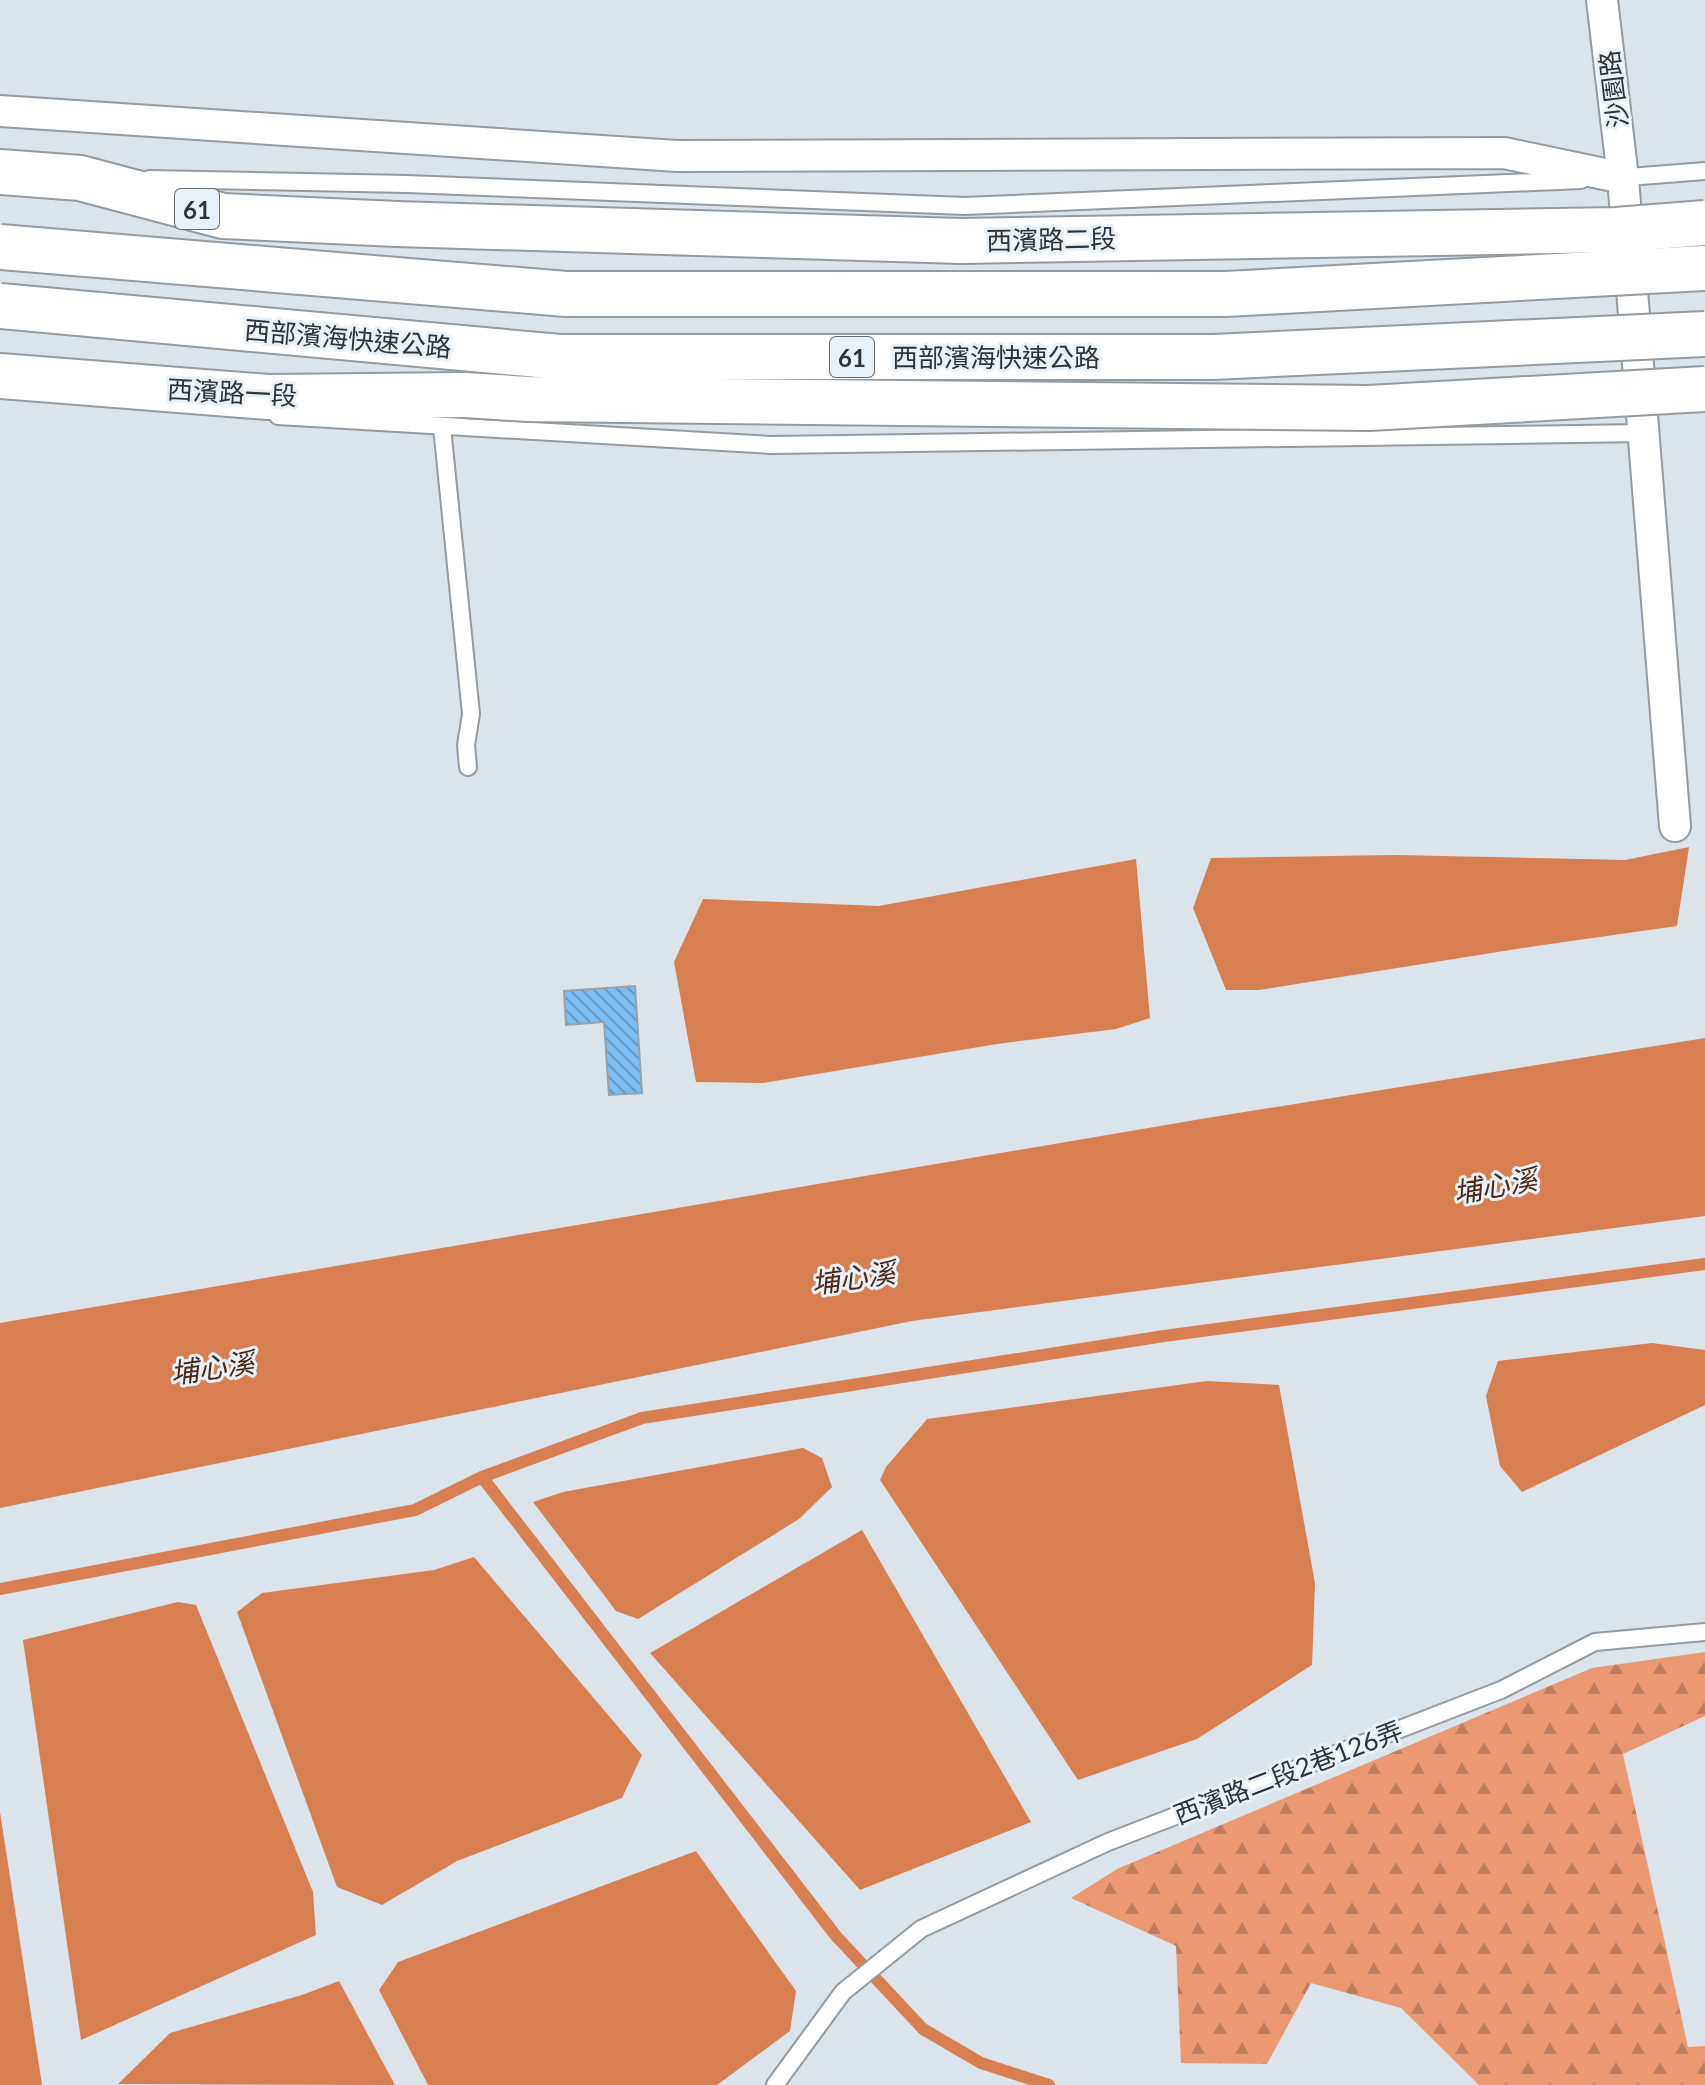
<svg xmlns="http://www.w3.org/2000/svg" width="1705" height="2085" viewBox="0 0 1705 2085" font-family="Lato,'Noto Sans TC',sans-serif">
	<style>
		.forest { fill: url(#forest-firs) }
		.water { fill: #d87f52 }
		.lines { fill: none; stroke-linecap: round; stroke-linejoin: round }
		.stream { stroke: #d87f52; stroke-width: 12 }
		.building { fill: url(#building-back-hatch); stroke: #99a1a7; stroke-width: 2 }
		.service-casing { stroke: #939ba1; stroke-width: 20 }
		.minor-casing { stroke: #939ba1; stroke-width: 34 }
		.primary-casing { stroke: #939ba1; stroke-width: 48 }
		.service { stroke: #fff; stroke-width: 16 }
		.minor { stroke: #fff; stroke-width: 30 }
		.primary { stroke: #fff; stroke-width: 44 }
		.primary-bridge-casing { stroke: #939ba1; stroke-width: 48; stroke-linecap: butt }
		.trunk-bridge-casing { stroke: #939ba1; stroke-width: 48; stroke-linecap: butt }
		.primary-bridge { stroke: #fff; stroke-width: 44 }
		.trunk-bridge { stroke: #fff; stroke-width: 44 }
		.labels { text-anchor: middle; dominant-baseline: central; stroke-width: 6; stroke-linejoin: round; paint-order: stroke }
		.shield { fill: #e8f1f8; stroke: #676c70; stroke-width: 2 }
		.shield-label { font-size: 24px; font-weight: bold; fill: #303336 }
		.street-label { font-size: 26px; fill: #303336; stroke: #e8f1f8 }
		.water-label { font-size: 28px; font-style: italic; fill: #4c2715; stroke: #e8f1f8 }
	</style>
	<defs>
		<pattern id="forest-firs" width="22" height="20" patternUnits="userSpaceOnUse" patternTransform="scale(2)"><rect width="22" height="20" fill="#ea9972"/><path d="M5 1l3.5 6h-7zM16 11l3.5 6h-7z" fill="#be7d5e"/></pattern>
		<pattern id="building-back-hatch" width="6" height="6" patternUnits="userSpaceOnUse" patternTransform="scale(2)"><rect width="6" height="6" fill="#7bbdf1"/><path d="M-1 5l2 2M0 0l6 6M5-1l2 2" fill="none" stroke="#659ac4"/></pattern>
	</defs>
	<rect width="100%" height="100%" fill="#dbe4eb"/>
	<path class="forest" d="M1705,1652V1716L1623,1754L1688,2047L1705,2046V2085H1479L1401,2008L1311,1983L1267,2064L1181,2063L1176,1946L1071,1898L1117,1869L1592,1668Z"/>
	<g class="water">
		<path d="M1689,847L1677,926L1536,946L1259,990H1226L1193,908L1211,858L1395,855L1625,860Z"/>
		<path d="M1136,859L1150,1018L1116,1029L997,1044L763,1083L696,1082L674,962L703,899L879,906Z"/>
		<path d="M1705,1038V1216L912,1321L0,1508V1323L1207,1118Z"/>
		<path d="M1652,1343L1705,1350V1405L1522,1492L1500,1466L1486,1396L1498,1361Z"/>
		<path d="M1207,1381L1279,1385L1315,1583L1312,1665L1197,1739L1078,1780L880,1480L886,1467L927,1419Z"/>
		<path d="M803,1448L822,1458L832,1487L799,1519L638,1619L616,1611L533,1502L563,1492Z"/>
		<path d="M862,1530L1031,1822L860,1890L650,1653Z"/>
		<path d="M474,1557L642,1755L622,1798L457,1861L382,1905L337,1887L237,1612L262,1593L434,1570Z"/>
		<path d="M178,1602L196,1605L313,1892L316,1935L81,2040L23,1640Z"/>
		<path d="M0,1812L42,2085H0Z"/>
		<path d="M696,1851L796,1991L790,2031L717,2085H428L379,1990L398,1962Z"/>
		<path d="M339,1981L395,2085L118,2084L170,2033L302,1995Z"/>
	</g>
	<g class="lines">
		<g class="stream">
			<path d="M482,1477L642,1418L1164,1336L1705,1264"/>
			<path d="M0,1589L415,1510L482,1477L836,1936L923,2029L981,2063L1049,2085"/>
		</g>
	</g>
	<path class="building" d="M635,986L642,1093L609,1095L604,1022L566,1025L564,991Z"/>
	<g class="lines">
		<g class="service-casing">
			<g id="service">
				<path d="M1616,178L1705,171"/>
				<path d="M149,179L407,184L965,206L1581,180"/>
				<path d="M278,416L771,445L1645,433"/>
				<path d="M442,427L471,714L466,745L468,767"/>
				<path d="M775,2085L843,1992L921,1929L1108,1842L1501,1690L1595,1642L1705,1632"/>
			</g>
		</g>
		<g class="minor-casing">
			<g id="minor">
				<path d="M1602,0L1623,178L1675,826"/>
				<path d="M0,111L677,156L1504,153L1623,178"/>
			</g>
		</g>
		<g class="primary-casing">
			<g id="primary">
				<path d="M0,172L80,178L223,216L397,224"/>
				<path d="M0,376L268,397L465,395"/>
			</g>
		</g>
		<use href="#service" class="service"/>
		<use href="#minor" class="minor"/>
		<use href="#primary" class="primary"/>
		<g class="primary-bridge-casing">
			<g id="primary-bridge">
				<path d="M397,224L961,241L1616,230L1705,223"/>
				<path d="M465,395L528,399L1369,408L1705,389"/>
			</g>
		</g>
		<g class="trunk-bridge-casing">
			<g id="trunk-bridge">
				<path d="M0,247L566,294H1226L1705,268"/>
				<path d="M0,306L560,357H1213L1705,334"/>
			</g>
		</g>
		<use href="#primary-bridge" class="primary-bridge"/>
		<use href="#trunk-bridge" class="trunk-bridge"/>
	</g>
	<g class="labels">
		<g class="shield">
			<rect x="175" y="189" width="44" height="40" rx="6"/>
			<rect x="830" y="337" width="44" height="40" rx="6"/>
		</g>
		<g class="shield-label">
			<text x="197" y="209">61</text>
			<text x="852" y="357">61</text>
		</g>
		<g class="street-label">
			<text transform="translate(1613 89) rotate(-97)">沙園路</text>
			<text transform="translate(1051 239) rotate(-1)">西濱路二段</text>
			<text transform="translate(348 338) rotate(5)">西部濱海快速公路</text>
			<text x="996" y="357">西部濱海快速公路</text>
			<text transform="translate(232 392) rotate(3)">西濱路一段</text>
			<text transform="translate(1288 1772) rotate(-21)">西濱路二段2巷126弄</text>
		</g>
		<g class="water-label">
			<text transform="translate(1495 1185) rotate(-10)">埔心溪</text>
			<text transform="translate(853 1277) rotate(-8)">埔心溪</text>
			<text transform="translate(212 1367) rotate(-8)">埔心溪</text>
		</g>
	</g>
</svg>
